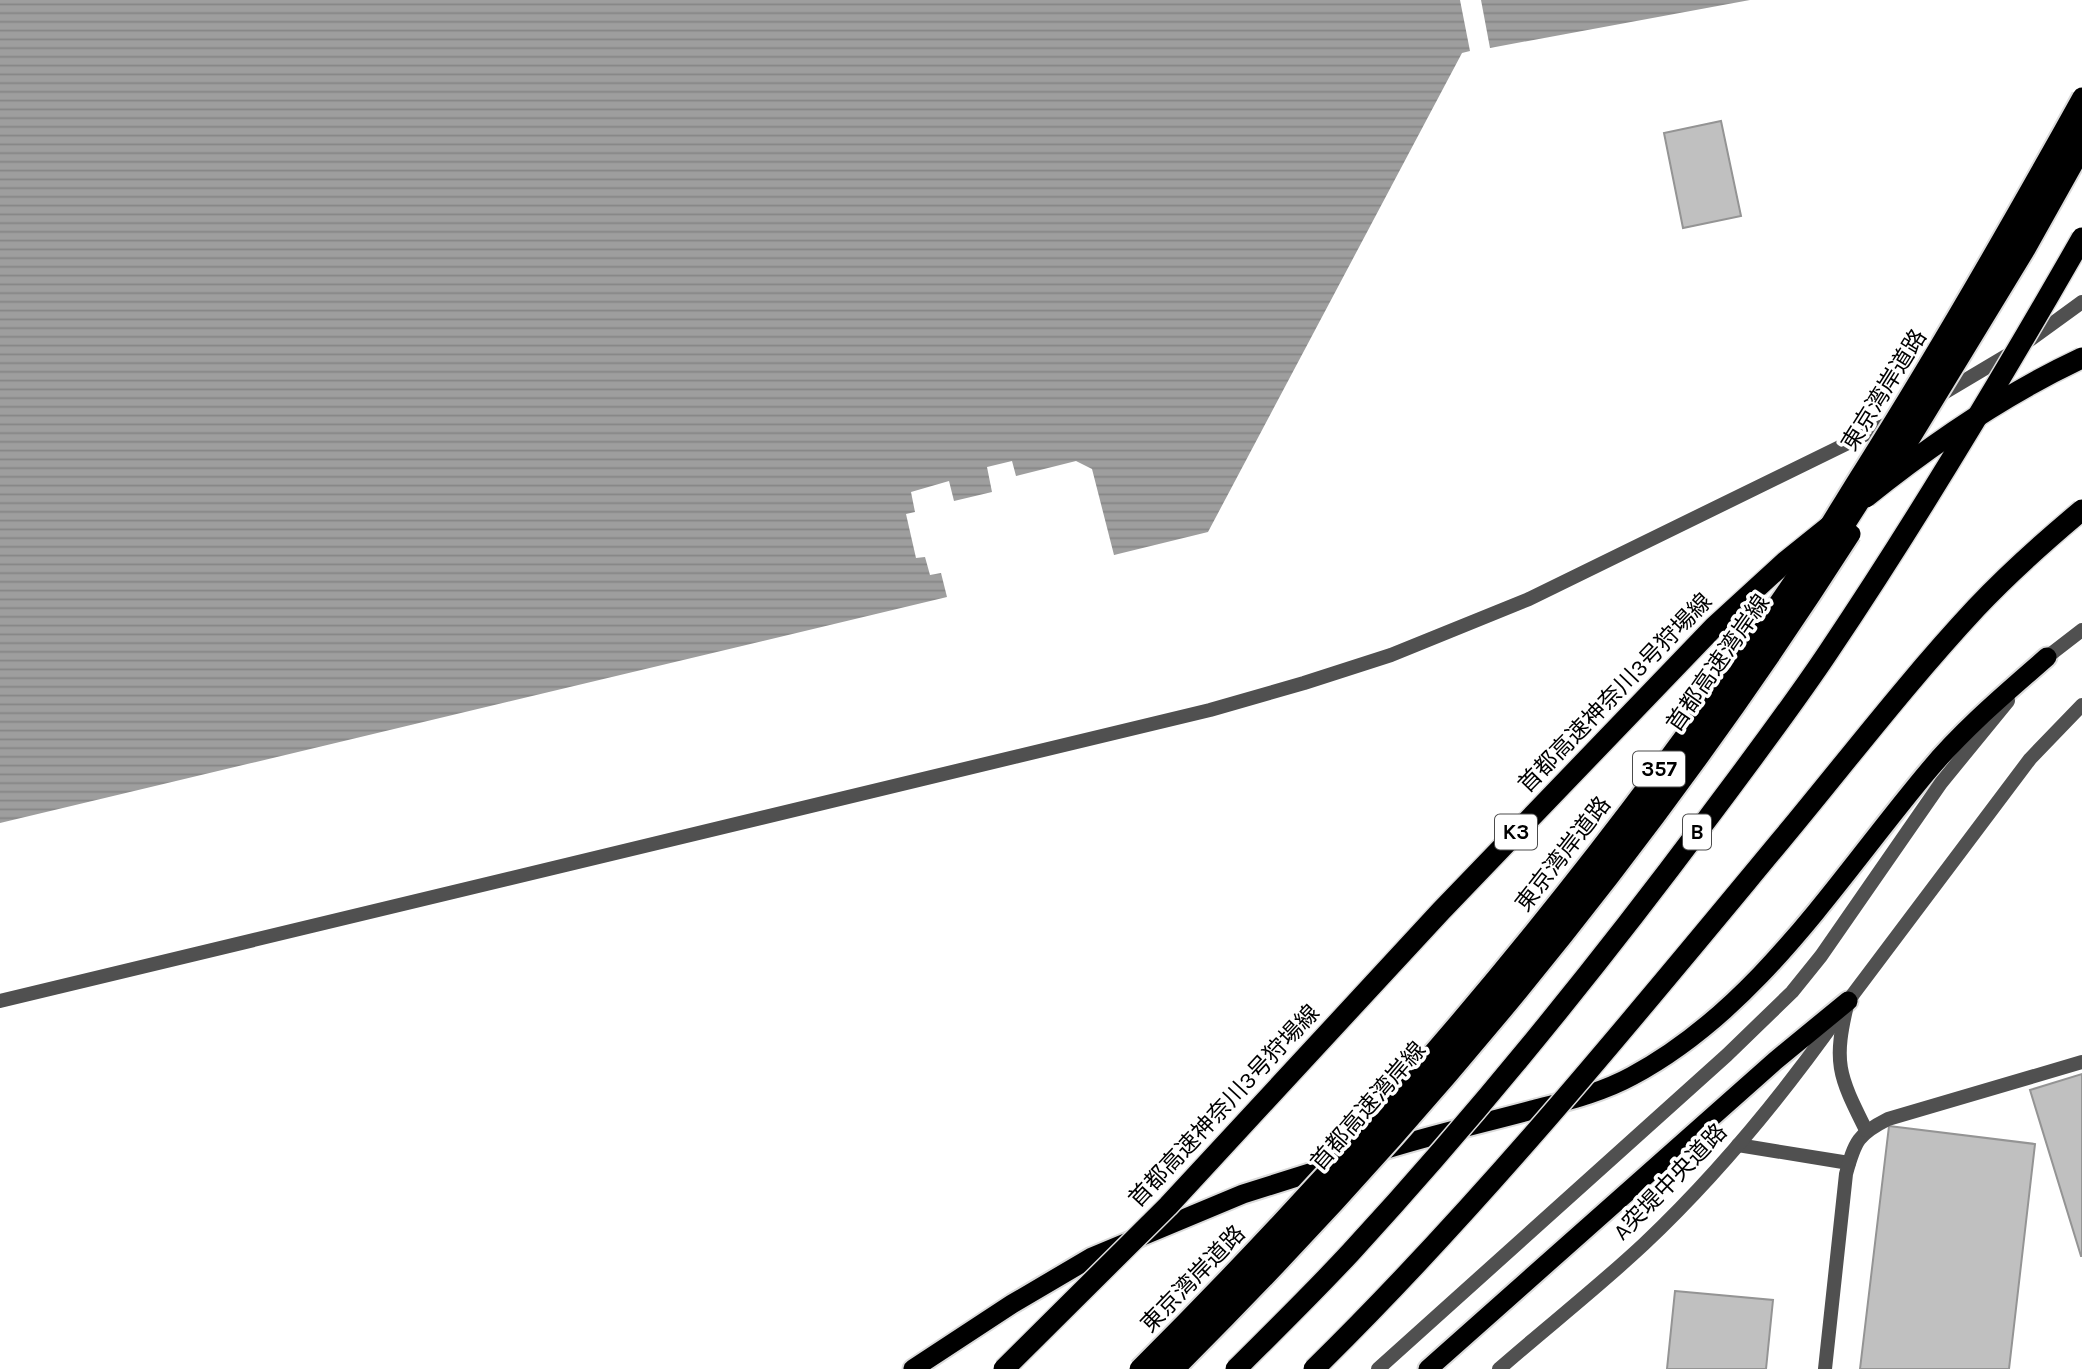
<svg xmlns="http://www.w3.org/2000/svg" width="2082" height="1369" viewBox="0 0 2082 1369" font-family="Karla,'Noto Sans JP',sans-serif">
	<style>
		.water { fill: url(#water-rules) }
		.building { fill: #c0c0c0; stroke: #949494; stroke-width: 2 }
		.lines { fill: none; stroke-linecap: round; stroke-linejoin: round }
		.trunk-casing { stroke: #dbdbdb; stroke-width: 23 }
		.service { stroke: #505050; stroke-width: 14 }
		.minor { stroke: #505050; stroke-width: 14 }
		.tertiary { stroke: #505050; stroke-width: 14 }
		.trunk { stroke: #000; stroke-width: 19 }
		.trunk-bridge-casing { stroke: #dbdbdb; stroke-width: 23; stroke-linecap: butt }
		.motorway-bridge-casing { stroke: #dbdbdb; stroke-width: 24; stroke-linecap: butt }
		.trunk-bridge { stroke: #000; stroke-width: 19 }
		.motorway-bridge { stroke: #000; stroke-width: 21 }
		.labels { text-anchor: middle; dominant-baseline: central; stroke-width: 7; stroke-linejoin: round; paint-order: stroke }
		.shield { fill: #fff; stroke: #4c4c4c; stroke-width: 2 }
		.shield-label { font-size: 21px; font-weight: bold; fill: #000 }
		.street-label { font-size: 23px; fill: #000; stroke: #fff }
	</style>
	<defs>
		<pattern id="water-rules" width="6" height="5" patternUnits="userSpaceOnUse" patternTransform="scale(1.75)"><rect width="6" height="5" fill="#9e9e9e"/><path d="M0 2.5h6" fill="none" stroke="#868686"/></pattern>
	</defs>
	<rect width="100%" height="100%" fill="#fff"/>
	<g class="water">
		<path d="M0,0H1460L1470,51L1462,53L1208,532L1114,555L1092,469L1076,461L1016,476L1012,461L987,467L992,492L954,501L949,481L911,492L915,512L906,514L916,558L925,557L930,575L941,573L947,597L0,823Z"/>
		<path d="M1481,0H1750L1490,48Z"/>
	</g>
	<g class="building">
		<path d="M1721,121L1741,216L1683,228L1664,133Z"/>
		<path d="M2082,1074V1256H2081L2030,1090Z"/>
		<path d="M1889,1126L2035,1144L2009,1369H1860Z"/>
		<path d="M1675,1291L1773,1300L1766,1369H1667Z"/>
	</g>
	<g class="lines">
		<g class="trunk-casing">
			<g id="trunk">
				<path d="M1374,1153C1426,1136 1480,1124 1532,1110C1566,1101 1601,1093 1632,1076C1759,1008 1838,878 1929,770C1964,728 2006,693 2047,657"/>
				<path d="M913,1369L1012,1304L1092,1257L1243,1194L1338,1164"/>
				<path d="M1428,1369L1775,1061L1848,1001"/>
			</g>
		</g>
		<g class="service">
			<path d="M1937,397L2016,350L2082,302"/>
			<path d="M0,1001L1210,710L1304,683L1391,655L1529,599L1895,420"/>
			<path d="M1738,1145L1849,1163"/>
			<path d="M1378,1369L1727,1055L1792,992L1821,956L1941,783L2008,701"/>
			<path d="M1499,1369C1547,1327 1597,1288 1644,1244C1717,1175 1782,1096 1840,1014"/>
		</g>
		<path class="minor" d="M1825,1369L1846,1174C1855,1141 1858,1134 1888,1119L2082,1062"/>
		<g class="tertiary">
			<path d="M2047,657L2082,630"/>
			<path d="M1866,1130C1838,1074 1833,1063 1848,1001L2030,759L2082,705"/>
		</g>
		<use href="#trunk" class="trunk"/>
		<g class="trunk-bridge-casing">
			<g id="trunk-bridge">
				<path d="M1886,479L2026,249L2082,149"/>
				<path d="M1139,1369C1382,1126 1604,863 1796,577C1820,542 1841,505 1864,469C1941,347 2012,223 2082,97"/>
				<path d="M1175,1369C1429,1116 1658,836 1851,534"/>
			</g>
		</g>
		<g class="motorway-bridge-casing">
			<g id="motorway-bridge">
				<path d="M1866,497C1932,444 2005,394 2082,358"/>
				<path d="M1004,1369L1168,1206L1441,911L1714,627L1785,562L1841,517"/>
				<path d="M1158,1369C1353,1173 1532,963 1697,740C1840,545 1964,335 2082,123"/>
				<path d="M1236,1369C1275,1330 1314,1292 1351,1252C1478,1114 1596,968 1708,818C1749,763 1791,708 1829,651C1919,517 2002,378 2082,238"/>
				<path d="M1314,1369C1482,1204 1631,1021 1782,839C1846,762 1907,682 1976,608C2009,573 2045,541 2082,510"/>
			</g>
		</g>
		<use href="#trunk-bridge" class="trunk-bridge"/>
		<use href="#motorway-bridge" class="motorway-bridge"/>
	</g>
	<g class="labels">
		<g class="shield">
			<rect x="1633" y="751.5" width="52" height="35" rx="5"/>
			<rect x="1495" y="814.5" width="42" height="35" rx="5"/>
			<rect x="1683" y="814.5" width="28" height="35" rx="5"/>
		</g>
		<g class="shield-label">
			<text x="1659" y="769">357</text>
			<text x="1516" y="832">K3</text>
			<text x="1697" y="832">B</text>
		</g>
		<g class="street-label">
			<text transform="translate(1884 390) rotate(-58)">東京湾岸道路</text>
			<text transform="translate(1718 663) rotate(-55)">首都高速湾岸線</text>
			<text transform="translate(1615 693) rotate(-46)">首都高速神奈川3号狩場線</text>
			<text transform="translate(1563 854) rotate(-52)">東京湾岸道路</text>
			<text transform="translate(1224 1106) rotate(-47)">首都高速神奈川3号狩場線</text>
			<text transform="translate(1368 1106) rotate(-49)">首都高速湾岸線</text>
			<text transform="translate(1670 1182) rotate(-46)">A突堤中央道路</text>
			<text transform="translate(1193 1279) rotate(-46)">東京湾岸道路</text>
		</g>
	</g>
</svg>
